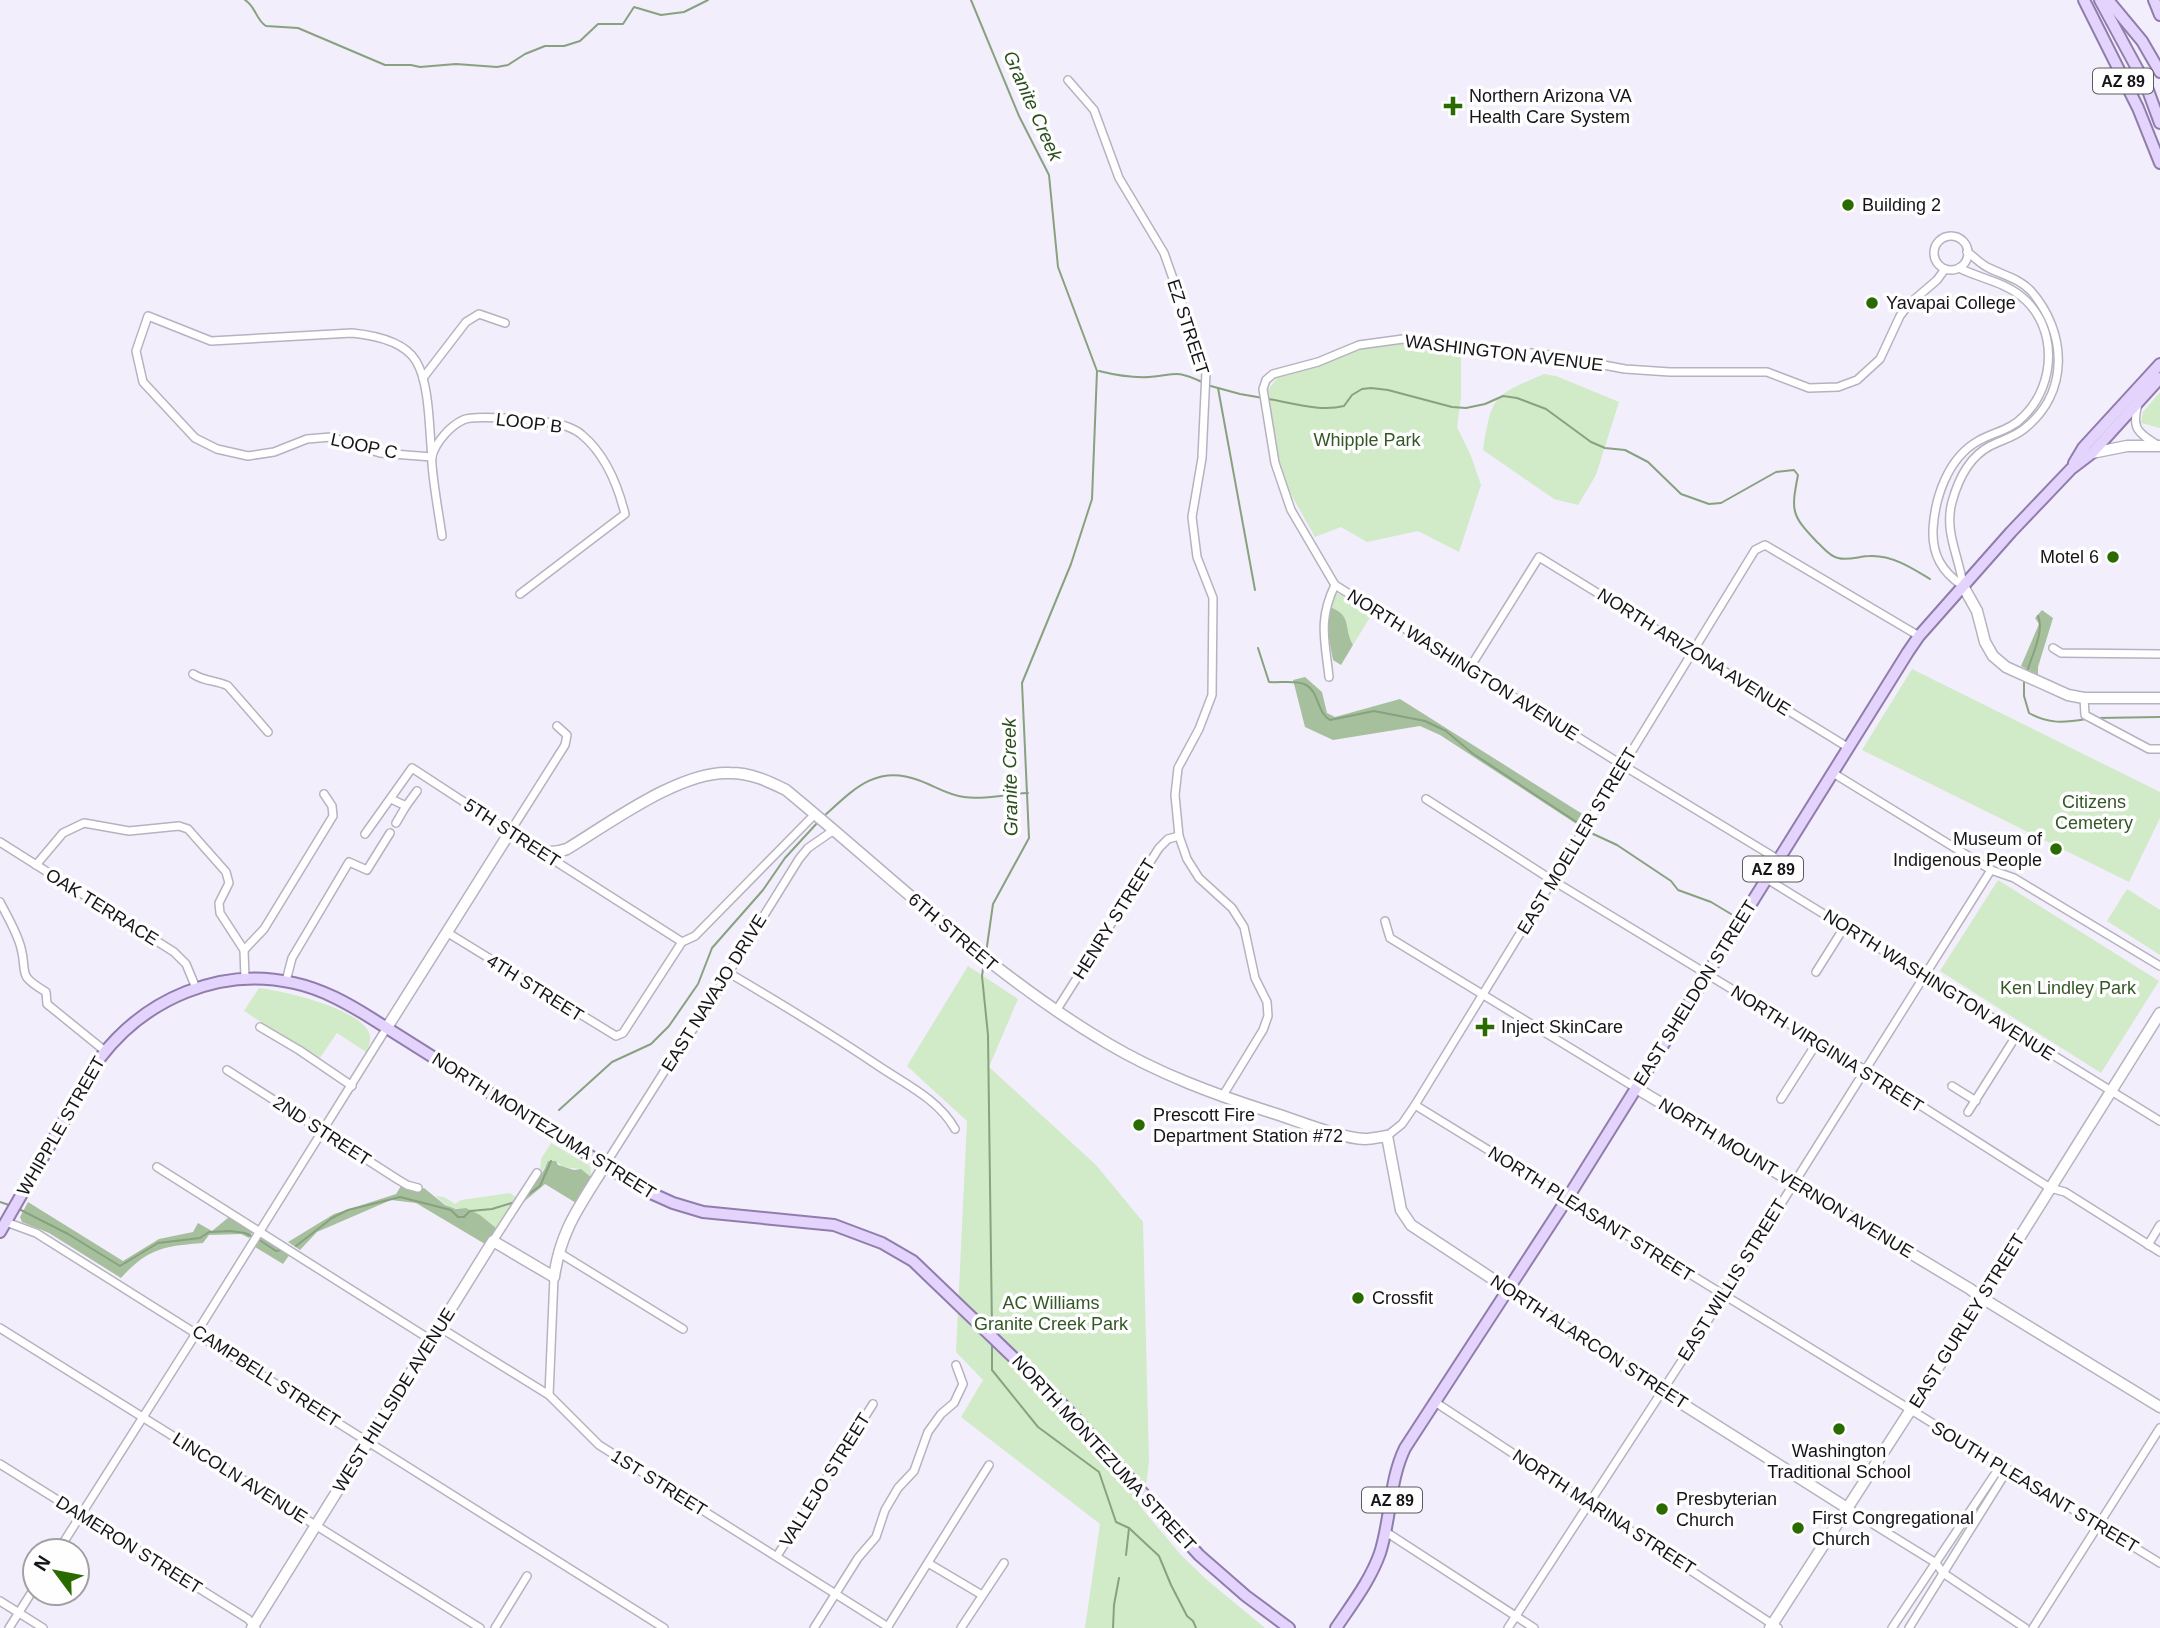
<svg xmlns="http://www.w3.org/2000/svg" width="2160" height="1628" viewBox="0 0 2160 1628" font-family="Arial,sans-serif">
	<style>
		.green { fill: #d1eac8 }
		.forest { fill: #a6c09d }
		.lines { fill: none; stroke-linecap: round; stroke-linejoin: round }
		.stream { stroke: #88a17f; stroke-width: 2 }
		.street-casing { stroke: #b7b2bf; stroke-width: 10 }
		.secondary-casing { stroke: #b7b2bf; stroke-width: 13 }
		.primary-casing { stroke: #907dab; stroke-width: 14 }
		.street { stroke: #fff; stroke-width: 7 }
		.secondary { stroke: #fff; stroke-width: 10 }
		.primary { stroke: #e4d3fc; stroke-width: 10 }
		.poi-dot { fill: #2a6b00; stroke: #fefefe; stroke-width: 2.5 }
		.labels { text-anchor: middle; dominant-baseline: central; stroke-width: 7; stroke-linejoin: round; paint-order: stroke }
		.shield { fill: #fefefe; stroke: #5c5a5e; stroke-width: 2 }
		.shield-label { font-size: 16px; font-weight: bold; fill: #161419 }
		.poi-label { font-size: 18px; fill: #161419; stroke: #fefefe; text-anchor: start }
		.street-label { font-size: 18px; fill: #161419; stroke: #fefefe }
		.park-label { font-size: 18px; fill: #345726; stroke: #fefefe }
		.water-label { font-size: 19px; font-style: italic; fill: #2b4e1d; stroke: #fefefe }
	</style>
	<rect width="100%" height="100%" fill="#f3eefc"/>
	<g class="green">
		<path d="M1381,340L1461,345V397L1457,427L1471,456L1481,485L1459,552L1418,531L1367,542L1341,527L1315,537L1278,471L1268,390L1279,375Z"/>
		<path d="M1544,374L1556,376L1619,402L1596,475L1578,505L1554,499L1483,450C1492,395 1493,396 1544,374Z"/>
		<path d="M2160,392V428L2141,423L2143,412Z"/>
		<path d="M1337,593L1372,614L1353,645C1343,627 1353,616 1330,607Z"/>
		<path d="M1912,669L2160,792V818L2129,882L1862,750Z"/>
		<path d="M1998,880L2159,981L2101,1073L1940,971Z"/>
		<path d="M2127,889L2160,910V955L2107,921Z"/>
		<path d="M968,966L1018,999L989,1067L1096,1165L1143,1222L1149,1462L1143,1510L1181,1555L1207,1580L1265,1628H1085L1100,1524L961,1417L983,1380L956,1352L967,1121L907,1066Z"/>
		<path d="M259,988C283,991 365,1009 370,1036C371,1042 368,1047 366,1052L337,1033L319,1059L244,1011Z"/>
		<path d="M551,1143L590,1166L592,1178L581,1169L563,1167L556,1161H548L540,1175L541,1159Z"/>
		<path d="M510,1193L517,1198L496,1233L466,1208C452,1210 446,1206 436,1196L444,1197L455,1204L461,1200Z"/>
	</g>
	<g class="forest">
		<path d="M1330,607C1353,616 1343,627 1353,645L1341,665L1333,660L1327,628Z"/>
		<path d="M2042,610L2053,618L2038,667V675L2021,666L2039,624L2035,618Z"/>
		<path d="M1305,677L1322,692L1327,713L1335,717L1400,699L1584,815L1578,825L1440,735L1420,726L1333,740L1305,727L1293,680Z"/>
		<path d="M548,1161H556L558,1165L574,1170L581,1169L592,1178L576,1203L545,1184L520,1205L544,1170Z"/>
		<path d="M401,1186L417,1191L424,1188L445,1205L456,1209L466,1208L480,1215L496,1228V1233L485,1244L416,1203L391,1200L317,1232L300,1250L288,1242L334,1214L396,1194Z"/>
		<path d="M28,1202L123,1261L159,1239L193,1232L198,1223L212,1231L229,1217L254,1230L249,1238L241,1234L209,1235L203,1243C165,1246 148,1248 121,1278L49,1233L22,1222L20,1217Z"/>
		<path d="M262,1236L290,1254L283,1264L255,1247Z"/>
	</g>
	<g class="lines">
		<g class="stream">
			<path d="M245,0C256,7 256,20 266,26L298,28L385,65H411L420,67L456,64L497,67L508,65L525,54L545,46H564L580,41L598,24H623L634,7L661,15L684,12L708,0"/>
			<path d="M971,0L1019,116L1049,175L1058,267L1097,371L1092,499L1071,564L1022,683L1029,838L993,904L986,953"/>
			<path d="M1099,371C1115,375 1131,378 1149,377C1176,375 1174,369 1202,382"/>
			<path d="M1207,385L1240,394L1263,398"/>
			<path d="M1218,388L1255,590"/>
			<path d="M1268,399C1293,403 1320,412 1344,406L1352,395L1362,389L1371,388L1388,390L1452,407L1466,408L1485,404L1503,396L1517,398L1546,409L1591,442L1605,448L1625,450L1648,462L1681,494L1709,504L1721,503L1776,472L1794,470L1798,475C1791,511 1791,515 1817,542C1824,548 1829,556 1838,558C1848,561 1860,556 1870,556C1892,555 1912,568 1930,579"/>
			<path d="M1258,648L1269,682C1279,683 1295,680 1304,684C1320,691 1316,712 1330,720L1374,711L1425,721L1446,731L1472,753L1581,825"/>
			<path d="M2027,672C2031,657 2045,631 2038,616"/>
			<path d="M2024,681V696L2029,713C2048,724 2064,723 2086,719"/>
			<path d="M2098,718L2160,717"/>
			<path d="M824,816C853,790 876,764 918,780C933,785 947,795 964,797C985,800 1006,794 1028,793"/>
			<path d="M1589,832L1617,845L1671,881L1678,890L1711,902L1731,914"/>
			<path d="M984,962L982,976L988,1035L992,1330"/>
			<path d="M559,1110L612,1062L651,1044L669,1026L698,984L712,948L763,890L785,858L818,822"/>
			<path d="M526,1196L540,1186L551,1161"/>
			<path d="M0,1202L9,1205"/>
			<path d="M17,1208L68,1234L120,1266L158,1243L200,1238L209,1232L230,1231L245,1233L253,1237"/>
			<path d="M258,1239L276,1251L281,1250"/>
			<path d="M296,1246L332,1218L348,1210L400,1197L451,1210L458,1217H464L470,1211L492,1209L515,1202"/>
			<path d="M992,1343V1370L1038,1427L1099,1472L1116,1522L1129,1528L1159,1556L1171,1585L1187,1616L1193,1621L1196,1628"/>
			<path d="M1126,1555L1129,1528"/>
			<path d="M1113,1628L1114,1605L1119,1578"/>
		</g>
		<g class="street-casing">
			<g id="street">
				<path d="M1068,80L1094,110L1119,178L1164,253L1206,372L1202,458L1192,517L1197,557L1213,598L1212,695L1199,729L1178,768L1175,795L1179,836L1187,859L1199,878L1232,908L1244,927L1255,978L1267,1002L1268,1016L1263,1030L1222,1097"/>
				<circle cx="1951" cy="253" r="17"/>
				<path d="M1959,268C1979,278 2004,282 2022,297C2058,327 2056,384 2024,416C2011,430 1994,432 1978,441C1948,458 1935,497 1933,529C1932,555 1942,572 1963,586"/>
				<path d="M148,316L211,341L352,333C372,335 404,341 416,361C430,384 429,430 432,457L380,453L331,437L307,439L274,452L248,456L217,449L195,438L143,382L136,351Z"/>
				<path d="M423,378L466,322L479,314L505,323"/>
				<path d="M2138,404C2131,429 2138,433 2159,446"/>
				<path d="M442,536C440,521 430,466 432,456C436,442 450,426 463,420C475,414 555,421 568,427C573,429 579,432 582,435C605,454 618,486 625,514L520,594"/>
				<path d="M1963,585C1959,556 1944,532 1952,502C1958,480 1969,457 1990,446C2002,440 2014,437 2024,429C2070,393 2067,332 2031,291C2020,279 2003,275 1989,268C1980,264 1975,257 1967,252"/>
				<path d="M2053,648L2061,653L2160,654"/>
				<path d="M1469,669L1539,557L1849,748"/>
				<path d="M193,674C205,682 216,680 228,686L268,732"/>
				<path d="M1329,677C1325,640 1318,620 1335,585"/>
				<path d="M2084,698L2085,715L2149,749H2160"/>
				<path d="M1833,773L1991,870L2014,878L2160,966"/>
				<path d="M391,799L406,806L417,791"/>
				<path d="M1426,799L1552,880L1865,1070L2050,1188L2065,1192L2160,1252"/>
				<path d="M396,823L406,806"/>
				<path d="M365,834L412,768L510,832L565,745L567,735L557,726"/>
				<path d="M0,842L174,952L186,964L196,988"/>
				<path d="M541,852L682,942"/>
				<path d="M1779,860L1624,766L1335,585L1291,510L1275,463L1263,389L1266,380L1273,374L1318,362L1359,345L1403,339L1550,355L1625,369L1670,372H1767L1809,388L1838,387L1857,380L1880,359L1900,316L1909,304L1937,280L1945,269"/>
				<path d="M36,865L63,833L84,823L129,831L179,826L188,829L226,872L229,883L219,903L220,913L244,950L245,978"/>
				<path d="M1767,879L2160,1121"/>
				<path d="M0,902C7,916 17,932 21,948C28,975 16,974 46,992L47,1004L105,1051"/>
				<path d="M1385,921L1390,938L1636,1088"/>
				<path d="M448,933L616,1036L623,1033L682,942L695,936L815,814"/>
				<path d="M244,950L264,929L333,816L332,806L324,794"/>
				<path d="M1816,972L1845,926"/>
				<path d="M729,973C780,1003 831,1034 880,1067C907,1085 939,1100 955,1129"/>
				<path d="M286,981L292,958L349,862L367,870L390,833"/>
				<path d="M1056,1011L1159,848L1168,839L1179,836"/>
				<path d="M260,1027L299,1050L352,1086"/>
				<path d="M227,1070L397,1179L407,1185L418,1188"/>
				<path d="M1952,1086L1976,1101"/>
				<path d="M1781,1099L1818,1041"/>
				<path d="M1415,1105L2160,1563"/>
				<path d="M1968,1112L2018,1033"/>
				<path d="M1387,1136L1402,1124L1415,1105L1755,550L1765,545L1919,636"/>
				<path d="M605,1165L674,1056L698,1022L799,859L808,848L834,830"/>
				<path d="M157,1167L431,1340"/>
				<path d="M6,1222L36,1233L664,1628"/>
				<path d="M493,1241L537,1173"/>
				<path d="M2148,1245L2160,1225"/>
				<path d="M558,1252L683,1329"/>
				<path d="M439,1327L549,1395L599,1445L888,1627"/>
				<path d="M0,1328L480,1628"/>
				<path d="M549,1395L554,1277"/>
				<path d="M1435,1402L1778,1628"/>
				<path d="M0,1464L248,1619L256,1628"/>
				<path d="M1847,1508L1936,1563L1943,1573L2025,1628"/>
				<path d="M1386,1532L1534,1628"/>
				<path d="M58,1551L197,1332L386,1029"/>
				<path d="M777,1556L873,1404"/>
				<path d="M928,1563L982,1595"/>
				<path d="M0,1601L43,1628"/>
				<path d="M9,1628L35,1587"/>
				<path d="M495,1628L527,1576"/>
				<path d="M814,1628L858,1558L876,1537L885,1510L898,1488L914,1471L928,1432L941,1414L954,1403L963,1384L956,1365"/>
				<path d="M887,1628L989,1465"/>
				<path d="M961,1628L1004,1563"/>
				<path d="M1508,1628L1698,1336L1991,870"/>
				<path d="M1892,1628L2001,1465"/>
				<path d="M1909,1628L2008,1469"/>
				<path d="M2033,1628L2160,1428"/>
			</g>
		</g>
		<g class="secondary-casing">
			<g id="secondary">
				<path d="M2092,453L2127,446H2160"/>
				<path d="M1963,586L1977,611L1985,642L1993,656L2006,667L2068,695L2084,698H2160"/>
				<path d="M386,1029L510,832C531,846 541,858 567,849C610,823 681,770 730,773C751,773 768,781 786,790C892,877 989,973 1107,1043C1159,1074 1216,1095 1273,1113C1299,1121 1339,1138 1365,1139C1372,1139 1380,1137 1387,1136L1401,1210L1411,1225L1662,1391L1847,1508"/>
				<path d="M1636,1088L1970,1289L1982,1298L2160,1407"/>
				<path d="M252,1628L493,1241L554,1277C561,1229 580,1206 605,1165"/>
				<path d="M1770,1628L1946,1355L2160,1013"/>
			</g>
		</g>
		<g class="primary-casing">
			<g id="primary">
				<path d="M2084,0L2138,108L2160,163"/>
				<path d="M2100,0L2146,85L2160,123"/>
				<path d="M2108,0L2142,41L2160,72"/>
				<path d="M2154,0L2160,15"/>
				<path d="M2074,463L2083,448L2160,364"/>
				<path d="M0,1232L100,1058C145,999 220,966 294,983C322,989 347,1003 371,1018L644,1190L673,1203L703,1212L834,1225L882,1243L913,1261L1064,1406L1199,1555L1246,1596L1289,1628"/>
				<path d="M1336,1628C1352,1604 1370,1581 1380,1553C1391,1519 1389,1481 1405,1448L1567,1199L1908,652L1919,636L2011,532L2071,469L2092,453L2160,378"/>
			</g>
		</g>
		<use href="#street" class="street"/>
		<use href="#secondary" class="secondary"/>
		<use href="#primary" class="primary"/>
	</g>
	<g class="poi-dot">
		<path d="M1449.5 95.5h7v7h7v7h-7v7h-7v-7h-7v-7h7z"/>
		<circle cx="1848" cy="205" r="7"/>
		<circle cx="1872" cy="303" r="7"/>
		<circle cx="2113" cy="557" r="7"/>
		<circle cx="2056" cy="849" r="7"/>
		<path d="M1481.5 1016.5h7v7h7v7h-7v7h-7v-7h-7v-7h7z"/>
		<circle cx="1139" cy="1125" r="7"/>
		<circle cx="1358" cy="1298" r="7"/>
		<circle cx="1839" cy="1429" r="7"/>
		<circle cx="1662" cy="1509" r="7"/>
		<circle cx="1798" cy="1528" r="7"/>
	</g>
	<g class="labels">
		<g class="shield">
			<rect x="2093" y="68.5" width="60" height="25" rx="5"/>
			<rect x="1743" y="856.5" width="60" height="25" rx="5"/>
			<rect x="1362" y="1487.5" width="60" height="25" rx="5"/>
		</g>
		<g class="shield-label">
			<text x="2123" y="81">AZ 89</text>
			<text x="1773" y="869">AZ 89</text>
			<text x="1392" y="1500">AZ 89</text>
		</g>
		<g class="poi-label">
			<text x="1469" y="96">Northern Arizona VA<tspan x="1469" dy="21">Health Care System</tspan></text>
			<text x="1862" y="205">Building 2</text>
			<text x="1886" y="303">Yavapai College</text>
			<text x="2099" y="557" text-anchor="end">Motel 6</text>
			<text x="2042" y="839" text-anchor="end">Museum of<tspan x="2042" dy="21">Indigenous People</tspan></text>
			<text x="1501" y="1027">Inject SkinCare</text>
			<text x="1153" y="1115">Prescott Fire<tspan x="1153" dy="21">Department Station #72</tspan></text>
			<text x="1372" y="1298">Crossfit</text>
			<text x="1839" y="1451" text-anchor="middle">Washington<tspan x="1839" dy="21">Traditional School</tspan></text>
			<text x="1676" y="1499">Presbyterian<tspan x="1676" dy="21">Church</tspan></text>
			<text x="1812" y="1518">First Congregational<tspan x="1812" dy="21">Church</tspan></text>
		</g>
		<g class="street-label">
			<text transform="translate(1188 327) rotate(72)">EZ STREET</text>
			<text transform="translate(1504 353) rotate(7)">WASHINGTON AVENUE</text>
			<text transform="translate(529 423) rotate(7)">LOOP B</text>
			<text transform="translate(364 446) rotate(12)">LOOP C</text>
			<text transform="translate(1694 652) rotate(32)">NORTH ARIZONA AVENUE</text>
			<text transform="translate(1463 665) rotate(32)">NORTH WASHINGTON AVENUE</text>
			<text transform="translate(512 833) rotate(33)">5TH STREET</text>
			<text transform="translate(1577 841) rotate(-59)">EAST MOELLER STREET</text>
			<text transform="translate(102 907) rotate(32)">OAK TERRACE</text>
			<text transform="translate(1114 919) rotate(-58)">HENRY STREET</text>
			<text transform="translate(953 932) rotate(40)">6TH STREET</text>
			<text transform="translate(1939 985) rotate(32)">NORTH WASHINGTON AVENUE</text>
			<text transform="translate(535 988) rotate(32)">4TH STREET</text>
			<text transform="translate(714 993) rotate(-58)">EAST NAVAJO DRIVE</text>
			<text transform="translate(1695 993) rotate(-58)">EAST SHELDON STREET</text>
			<text transform="translate(1827 1049) rotate(32)">NORTH VIRGINIA STREET</text>
			<text transform="translate(61 1126) rotate(-60)">WHIPPLE STREET</text>
			<text transform="translate(544 1126) rotate(32)">NORTH MONTEZUMA STREET</text>
			<text transform="translate(322 1131) rotate(33)">2ND STREET</text>
			<text transform="translate(1786 1178) rotate(31)">NORTH MOUNT VERNON AVENUE</text>
			<text transform="translate(1591 1214) rotate(32)">NORTH PLEASANT STREET</text>
			<text transform="translate(1732 1280) rotate(-58)">EAST WILLIS STREET</text>
			<text transform="translate(1967 1321) rotate(-58)">EAST GURLEY STREET</text>
			<text transform="translate(1589 1342) rotate(33)">NORTH ALARCON STREET</text>
			<text transform="translate(266 1376) rotate(33)">CAMPBELL STREET</text>
			<text transform="translate(394 1400) rotate(-58)">WEST HILLSIDE AVENUE</text>
			<text transform="translate(1104 1453) rotate(47)">NORTH MONTEZUMA STREET</text>
			<text transform="translate(240 1478) rotate(32)">LINCOLN AVENUE</text>
			<text transform="translate(825 1480) rotate(-58)">VALLEJO STREET</text>
			<text transform="translate(659 1483) rotate(32)">1ST STREET</text>
			<text transform="translate(2035 1487) rotate(31)">SOUTH PLEASANT STREET</text>
			<text transform="translate(1604 1512) rotate(33)">NORTH MARINA STREET</text>
			<text transform="translate(129 1545) rotate(32)">DAMERON STREET</text>
		</g>
		<g class="park-label">
			<text x="1367" y="440">Whipple Park</text>
			<text x="2094" y="802">Citizens<tspan x="2094" dy="21">Cemetery</tspan></text>
			<text x="2068" y="988">Ken Lindley Park</text>
			<text x="1051" y="1303">AC Williams<tspan x="1051" dy="21">Granite Creek Park</tspan></text>
		</g>
		<g class="water-label">
			<text transform="translate(1033 106) rotate(66)">Granite Creek</text>
			<text transform="translate(1010 777) rotate(-91)">Granite Creek</text>
		</g>
	</g>
	<g transform="translate(56 1572) rotate(302)"><circle r="33" fill="#fefefe" stroke="#a1a0a2" stroke-width="2"/>
	<path d="M0-5L12 26L0 18L-12 26Z" fill="#2a6b00"/>
	<text y="-10" font-size="19" font-weight="bold" text-anchor="middle" fill="#161419">N</text>
	</g>
</svg>
